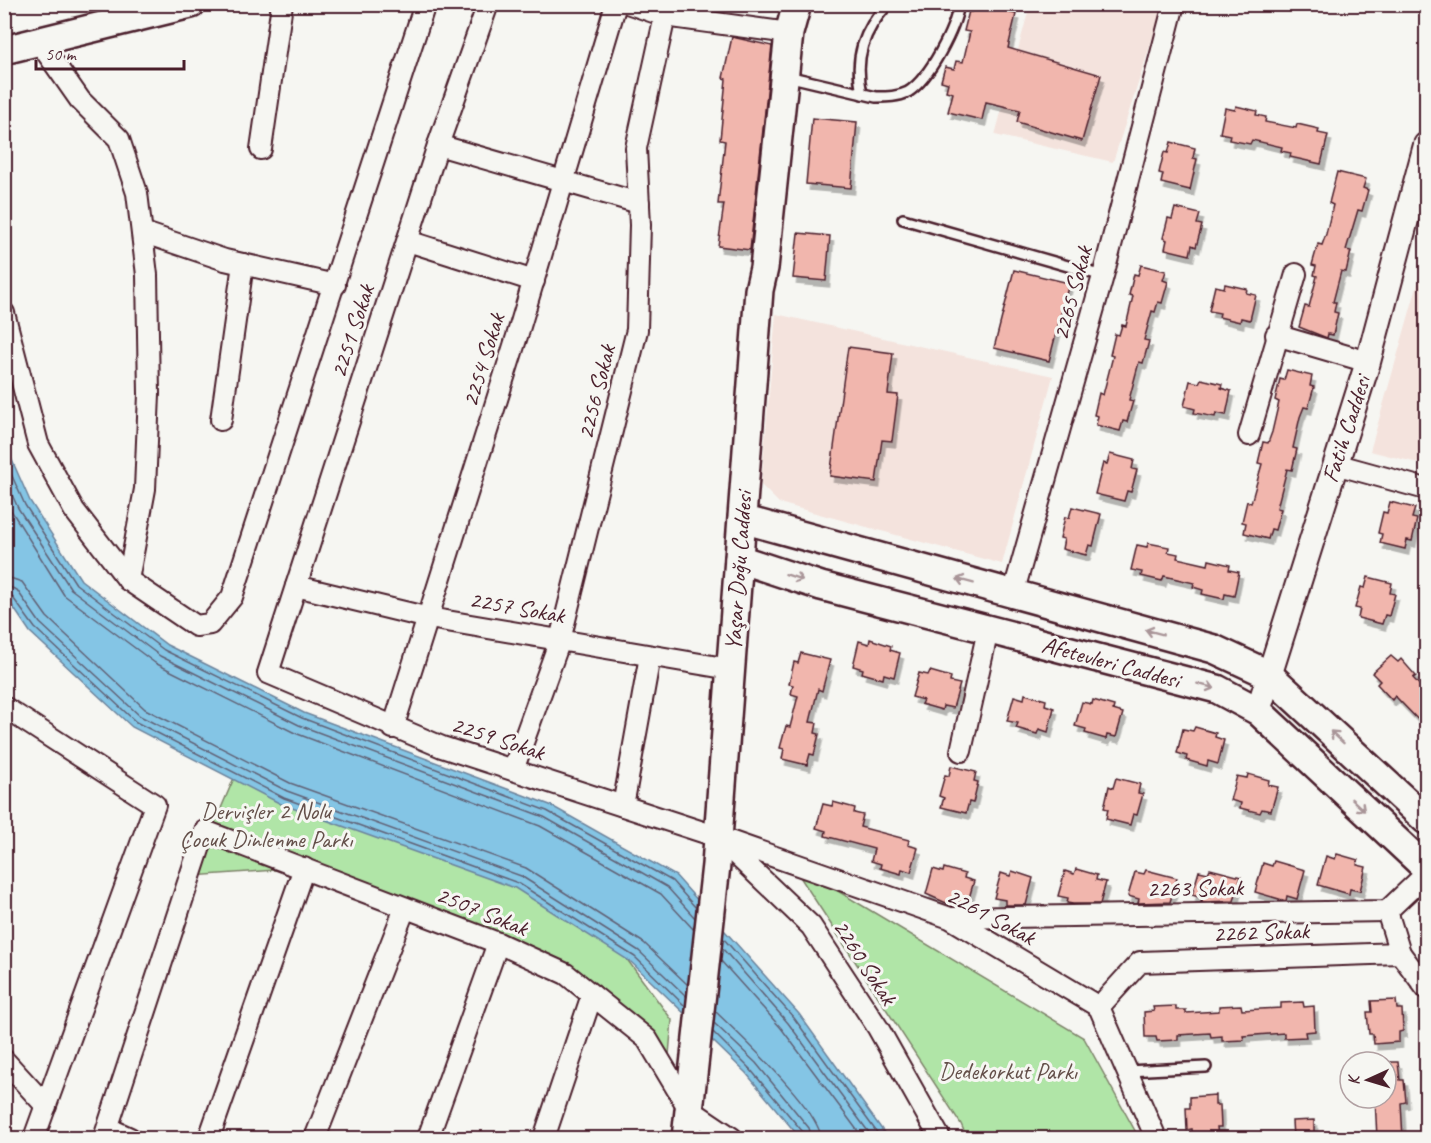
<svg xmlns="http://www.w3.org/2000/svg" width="1431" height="1143" viewBox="0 0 1431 1143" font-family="Caveat,sans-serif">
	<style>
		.built { fill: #f4e3dd }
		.green { fill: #b0e5a7; stroke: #7d8269; stroke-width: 1.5 }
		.water { fill: #84c5e5; stroke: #6d839b; stroke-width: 1.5 }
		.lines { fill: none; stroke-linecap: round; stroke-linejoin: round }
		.shore { stroke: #616175; stroke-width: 1.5 }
		.building { fill: #f1b6ad; stroke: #4a1f2b; stroke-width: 1.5; filter: url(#shadow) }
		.service-casing { stroke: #4a1f2b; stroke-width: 14 }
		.minor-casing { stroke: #4a1f2b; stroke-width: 24 }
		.tertiary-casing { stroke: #4a1f2b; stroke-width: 28 }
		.secondary-casing { stroke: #4a1f2b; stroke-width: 32 }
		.service { stroke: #f6f6f2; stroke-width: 9 }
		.minor { stroke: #f6f6f2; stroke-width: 20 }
		.tertiary { stroke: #f6f6f2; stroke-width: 24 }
		.secondary { stroke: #f6f6f2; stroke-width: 27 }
		.oneway { stroke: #a99598 }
		.labels { text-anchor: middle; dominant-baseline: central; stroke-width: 6; stroke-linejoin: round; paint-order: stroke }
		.street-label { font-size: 24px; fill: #4a1f2b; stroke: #f6f6f2 }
		.park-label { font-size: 24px; fill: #64504a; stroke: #f6f6f2 }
	</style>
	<defs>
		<filter id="shadow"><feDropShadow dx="3.5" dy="6" stdDeviation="0" flood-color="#0004"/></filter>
	</defs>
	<rect width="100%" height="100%" fill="#f6f6f2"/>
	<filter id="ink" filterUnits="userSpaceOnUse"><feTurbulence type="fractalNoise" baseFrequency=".0167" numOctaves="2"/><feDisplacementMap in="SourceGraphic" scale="12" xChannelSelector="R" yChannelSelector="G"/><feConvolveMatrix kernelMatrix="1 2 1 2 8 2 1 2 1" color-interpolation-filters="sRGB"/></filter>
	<g filter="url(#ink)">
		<g class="built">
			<path d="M1030,5H1163L1113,162L995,135Z"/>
			<path d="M1426,255V465L1370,451Z"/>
			<path d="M776,314L1053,376L1002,564L779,503L761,485Z"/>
		</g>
		<g class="green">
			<path d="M240,764L463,849L606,931L672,1020L669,1055L576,982L304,868L192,876Z"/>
			<path d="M791,863L1084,1038L1139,1138H967L961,1124Z"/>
		</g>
		<path class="water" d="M4,442L30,501L81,580L167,645L304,713L550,805L676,876L799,1014L888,1138H800L746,1073L631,962L515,888L281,804L132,727L30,632L5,595Z"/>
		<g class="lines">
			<g class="shore">
				<path d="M4,458L25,505L76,584L164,650L302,718L547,811L672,881L696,908"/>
				<path d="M4,477L18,508L71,589L160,656L299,725L544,817L667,887L695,918"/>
				<path d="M4,499L64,595L155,663L295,733L540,826L661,894L694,930"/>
				<path d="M4,576L22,582L47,617L145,709L290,783L526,868L644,943L688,985"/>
				<path d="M4,585L17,590L40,623L140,716L287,791L521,876L639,951L686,996"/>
				<path d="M4,593L11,595L35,628L136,722L284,798L518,883L635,957L685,1006"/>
				<path d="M723,938L794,1018L881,1138"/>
				<path d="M722,948L788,1023L873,1138"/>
				<path d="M721,961L781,1028L863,1138"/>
				<path d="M715,1011C738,1033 820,1110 821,1138"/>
				<path d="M714,1023L756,1063L809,1128L812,1138"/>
				<path d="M713,1032L750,1069L803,1132L804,1138"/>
			</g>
		</g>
		<g class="building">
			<path d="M973,4H1012L1010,13L1016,14L1008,48L1101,75L1082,141L1017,122L1020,110L986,102L982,120L948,112L953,93L946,91L948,83L941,81L945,67L954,69L956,61L963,62L970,32L964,31L969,11L971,12Z"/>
			<path d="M732,37L772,46L750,250L718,246L724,204H718L725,141L720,140L726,79L723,78Z"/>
			<path d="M1236,106L1257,111L1256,115L1266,117L1265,122L1296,128L1297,124L1319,129L1318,133L1328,135L1321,164L1290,157L1291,153L1281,151L1282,147L1252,140L1250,144L1229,140L1230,135L1220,133L1225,108L1235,110Z"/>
			<path d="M812,118L857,122L851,188L806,184Z"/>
			<path d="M1171,142L1195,148L1193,158L1197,159L1190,190L1161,183L1163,174L1159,173L1164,152L1168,153Z"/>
			<path d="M1337,172L1366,179L1363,188L1368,190L1362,211L1358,210L1346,250L1351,251L1346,272L1341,271L1333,302H1336L1334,312L1338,313L1333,335L1328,334L1327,338L1299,327L1305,306L1309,307L1317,276L1314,275L1316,266L1312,265L1318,244L1322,245L1326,234L1333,205L1329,203Z"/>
			<path d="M1175,208L1200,214L1197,224L1202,225L1196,247L1192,245L1190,255L1165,249L1167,240L1163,238L1168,218L1172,219Z"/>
			<path d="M798,233L830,236L826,281L793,278Z"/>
			<path d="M1141,265L1166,271L1163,280L1168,282L1162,303L1158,302L1155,312L1152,311L1144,340L1149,341L1143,363L1139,362L1129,400L1133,401L1127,422L1123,421L1120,431L1096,425L1098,416L1094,415L1099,393L1103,395L1113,356L1110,355L1115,334L1119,335L1122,325L1126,326L1133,296L1129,295L1134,274L1138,275Z"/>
			<path d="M1014,270L1069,283L1049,361L994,348Z"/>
			<path d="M1225,284L1247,289L1246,293L1256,295L1250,320L1241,318L1240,322L1219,317L1220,313L1209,311L1215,286L1224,288Z"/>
			<path d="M848,347L893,353L888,394L898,395L892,441L882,440L876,482L830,476Z"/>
			<path d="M1287,370L1312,376L1310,386L1314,387L1308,408L1304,407L1300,417L1293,448L1297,449L1292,470L1287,469L1277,508L1281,509L1275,530L1271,529L1268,539L1244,533L1246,523L1242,522L1247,501L1251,503L1262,464L1258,463L1263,442L1268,443L1272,432L1279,402L1275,400L1280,379L1284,380Z"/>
			<path d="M1201,379L1222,384L1221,388L1231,391L1226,415L1216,413L1215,417L1194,413L1195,409L1184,406L1190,381L1199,383Z"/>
			<path d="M1110,454L1134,460L1132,469L1137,470L1131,492L1127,491L1124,501L1095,494L1103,463L1107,464Z"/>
			<path d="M1390,502L1415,508L1412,518L1417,519L1412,541L1407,540L1405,549L1380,543L1382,534L1378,533L1383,512L1387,513Z"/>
			<path d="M1072,507L1101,514L1093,546L1089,545L1086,555L1062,549L1064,539L1060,538L1065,517L1069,518Z"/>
			<path d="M1148,543L1169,547L1168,552L1178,554L1177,558L1208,565L1209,560L1230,565L1229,570L1239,572L1234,596L1225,594L1224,599L1202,594L1203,590L1193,587L1194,583L1164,576L1162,581L1141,576L1142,572L1131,570L1137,545L1147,547Z"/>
			<path d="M1368,577L1392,583L1390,593L1395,594L1389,616L1385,615L1382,624L1358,618L1360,609L1355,608L1361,587L1365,588Z"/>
			<path d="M870,639L891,646L890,650L900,653L894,677L884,674L883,679L862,673L863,669L853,666L859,641L869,644Z"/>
			<path d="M801,653L830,660L822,691L818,689L810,722L817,723L815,733L819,734L814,755L810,754L807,765L782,759L784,749L780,748L786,726L790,727L798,696L791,694L793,685L789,684L794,662L798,663Z"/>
			<path d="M1391,656L1398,662L1401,659L1416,676L1413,678L1426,692V728L1395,696L1392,700L1377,684L1380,681L1372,673Z"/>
			<path d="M930,671L951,677L950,682L960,684L953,708L943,706L942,710L921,704L923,700L912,697L919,673L928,675Z"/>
			<path d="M1025,694L1046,700L1045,705L1054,708L1048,732L1039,729L1037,734L1016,728L1018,723L1007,721L1014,696L1024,699Z"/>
			<path d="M1093,700L1114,706L1113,710L1123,713L1116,737L1107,735L1106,739L1085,733L1086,729L1075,726L1082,702L1092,704Z"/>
			<path d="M1195,727L1216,733L1215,737L1224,740L1218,764L1208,761L1207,766L1186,760L1187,756L1177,753L1183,729L1193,731Z"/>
			<path d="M951,766L976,772L974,781L978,782L973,803L969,802L966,813L941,807L944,798L939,796L945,775L949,776Z"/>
			<path d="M1248,774L1269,780L1268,785L1278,787L1271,811L1262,809L1260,813L1240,808L1241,803L1230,800L1237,776L1247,778Z"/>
			<path d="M1116,778L1140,784L1138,793L1143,794L1137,815L1133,814L1130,825L1106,819L1108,809L1104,808L1109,786L1113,788Z"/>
			<path d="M833,802L855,808L854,813L863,815L860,827L909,840L908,845L918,848L911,872L902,869L901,874L880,868L881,864L871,861L874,849L825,836L826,831L816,828L823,804L832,806Z"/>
			<path d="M1337,854L1358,860L1357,865L1366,867L1360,891L1350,889L1349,894L1318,885L1326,856L1335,859Z"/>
			<path d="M1274,861L1305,870L1297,899L1287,896L1286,901L1255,892L1263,863L1272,866Z"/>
			<path d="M944,868L965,874L964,878L974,881L967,905L958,902L957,906H953L926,894L933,869L943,872Z"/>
			<path d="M1076,869L1097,875L1096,880L1106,882L1100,904H1073L1067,903L1068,898L1058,896L1065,871L1074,874Z"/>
			<path d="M1210,869L1241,877L1234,901L1201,902L1202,898L1192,895L1199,871L1208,873Z"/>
			<path d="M1146,870L1177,878L1170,902L1138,903L1139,899L1128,896L1135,872L1144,874Z"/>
			<path d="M1012,871L1033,878L1026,905H1005V900L994,898L1001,873L1010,876Z"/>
			<path d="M1396,1000L1397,1009H1402L1403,1031L1399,1032V1042L1374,1044L1373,1034H1369L1367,1012H1372L1371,1001Z"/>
			<path d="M1303,1002L1304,1007L1314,1006L1315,1031L1305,1032L1306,1037L1284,1038V1033L1243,1036L1244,1040L1222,1041V1036L1211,1037L1210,1033L1178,1035V1040L1157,1041L1156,1037H1145L1144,1012L1154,1011L1153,1007L1176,1006V1010H1186V1013L1219,1011V1006L1241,1005L1242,1010L1281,1008V1003Z"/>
			<path d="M1386,1062H1398L1400,1080H1404L1406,1102L1401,1103L1403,1138H1377L1375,1098H1386Z"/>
			<path d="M1215,1095V1105H1220L1221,1127H1217L1218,1137L1193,1138L1192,1129L1187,1130L1186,1108H1190V1097Z"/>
			<path d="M1314,1120V1138H1293L1292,1121Z"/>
		</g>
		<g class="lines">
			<g class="service-casing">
				<g id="service">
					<path d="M787,76L876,97C887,97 898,97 908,92C930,78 955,29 959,4"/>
					<path d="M862,94C854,58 863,31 888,4"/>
					<path d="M903,219L1103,276"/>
					<path d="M1127,1071L1206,1067"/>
				</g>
			</g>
			<g class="minor-casing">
				<g id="minor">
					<path d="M488,4L438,145L268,673L442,747L718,837L950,918L1099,1007L1156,1138"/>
					<path d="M630,4L665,16L789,33"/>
					<path d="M38,40L80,100L119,139L137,193L147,275L149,394L145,489L128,580"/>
					<path d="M438,145L639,203"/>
					<path d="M261,149L282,4"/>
					<path d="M142,232L225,260L335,285"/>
					<path d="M408,241L534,281"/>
					<path d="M4,313L38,444L74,510L128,580L196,626L210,624L232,597L425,4"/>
					<path d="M1276,335L1368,362"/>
					<path d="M221,420L243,264"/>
					<path d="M1249,435L1296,274"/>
					<path d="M1335,464L1426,489"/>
					<path d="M296,586L429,618L730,669"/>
					<path d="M1013,594L1103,276L1174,4"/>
					<path d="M4,707L155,805L34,1138"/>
					<path d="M393,728L518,333L616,4"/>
					<path d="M961,751L988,630"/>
					<path d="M513,770L560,640L637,330L640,225L636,148L665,16"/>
					<path d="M623,806L650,656"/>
					<path d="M722,841L811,926L878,1028L940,1138"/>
					<path d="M1387,911L1400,953"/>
					<path d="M951,918L1387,911L1426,874"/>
					<path d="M1099,1007L1140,962L1400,953L1426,988"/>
					<path d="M4,1060L46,1106"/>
					<path d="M108,1128L130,1138"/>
					<path d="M104,1138L205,831L498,943L566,974L647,1039L689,1109L732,1138"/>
					<path d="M209,1138L304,868"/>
					<path d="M315,1138L405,908"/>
					<path d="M428,1138L498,943"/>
					<path d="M544,1138L592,995"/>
				</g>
			</g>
			<g class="tertiary-casing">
				<path id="tertiary" d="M1258,711L1368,362L1426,145"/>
			</g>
			<g class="secondary-casing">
				<g id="secondary">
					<path d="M4,50L191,4"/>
					<path d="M742,519L1214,649L1268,674L1426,820"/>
					<path d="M739,559L821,586L1217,689L1258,711L1426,868"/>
					<path d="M686,1138L716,865L759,290L764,268L789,33L797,4"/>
				</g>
			</g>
			<use href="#service" class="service"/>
			<use href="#minor" class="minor"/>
			<use href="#tertiary" class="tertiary"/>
			<use href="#secondary" class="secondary"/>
		</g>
		<defs><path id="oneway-shaft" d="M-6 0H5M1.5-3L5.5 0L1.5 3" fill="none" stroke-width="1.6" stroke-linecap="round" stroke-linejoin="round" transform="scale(1.5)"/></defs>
		<g class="oneway">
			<use href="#oneway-shaft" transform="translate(794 577) rotate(18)"/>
			<use href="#oneway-shaft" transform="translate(965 581) rotate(-165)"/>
			<use href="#oneway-shaft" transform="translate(1154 632) rotate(-165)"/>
			<use href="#oneway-shaft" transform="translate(1206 686) rotate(15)"/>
			<use href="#oneway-shaft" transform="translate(1337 737) rotate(-137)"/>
			<use href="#oneway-shaft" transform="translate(1358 805) rotate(43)"/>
		</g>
	</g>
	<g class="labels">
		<g class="street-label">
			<text transform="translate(1072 293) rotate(-75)">2265 Sokak</text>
			<text transform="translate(352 331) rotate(-72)">2251 Sokak</text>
			<text transform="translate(483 360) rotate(-73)">2254 Sokak</text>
			<text transform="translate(596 392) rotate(-76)">2256 Sokak</text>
			<text transform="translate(1346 429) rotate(-72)">Fatih Caddesi</text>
			<text transform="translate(738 571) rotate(-86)">Yaşar Doğu Caddesi</text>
			<text transform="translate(517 607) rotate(10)">2257 Sokak</text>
			<text transform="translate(1111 662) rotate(15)">Afetevleri Caddesi</text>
			<text transform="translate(498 738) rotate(18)">2259 Sokak</text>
			<text transform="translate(1195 888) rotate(-1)">2263 Sokak</text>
			<text transform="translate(482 911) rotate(22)">2507 Sokak</text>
			<text transform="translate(991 916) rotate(28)">2261 Sokak</text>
			<text transform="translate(1261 932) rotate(-2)">2262 Sokak</text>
			<text transform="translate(865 962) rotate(57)">2260 Sokak</text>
		</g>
		<g class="park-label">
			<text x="266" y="811">Dervişler 2 Nolu<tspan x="266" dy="28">Çocuk Dinlenme Parkı</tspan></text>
			<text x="1008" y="1071">Dedekorkut Parkı</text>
		</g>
	</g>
	<rect width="1431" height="1143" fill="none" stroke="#f6f6f2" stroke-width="24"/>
	<rect x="12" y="12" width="1407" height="1119" fill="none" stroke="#4a1f2b" stroke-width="2" filter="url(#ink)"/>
	<g transform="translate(1368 1080) rotate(266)"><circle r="28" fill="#f6f6f2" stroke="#b1a0a2" stroke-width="1.5"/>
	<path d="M0-4.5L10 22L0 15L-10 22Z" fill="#4a1f2b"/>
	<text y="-9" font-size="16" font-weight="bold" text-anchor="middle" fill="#4a1f2b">K</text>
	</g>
	<path d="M36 60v9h148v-9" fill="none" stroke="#4a1f2b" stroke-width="3"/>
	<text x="45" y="60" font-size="18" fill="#4a1f2b" stroke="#f6f6f2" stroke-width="4.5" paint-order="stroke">50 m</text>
</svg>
